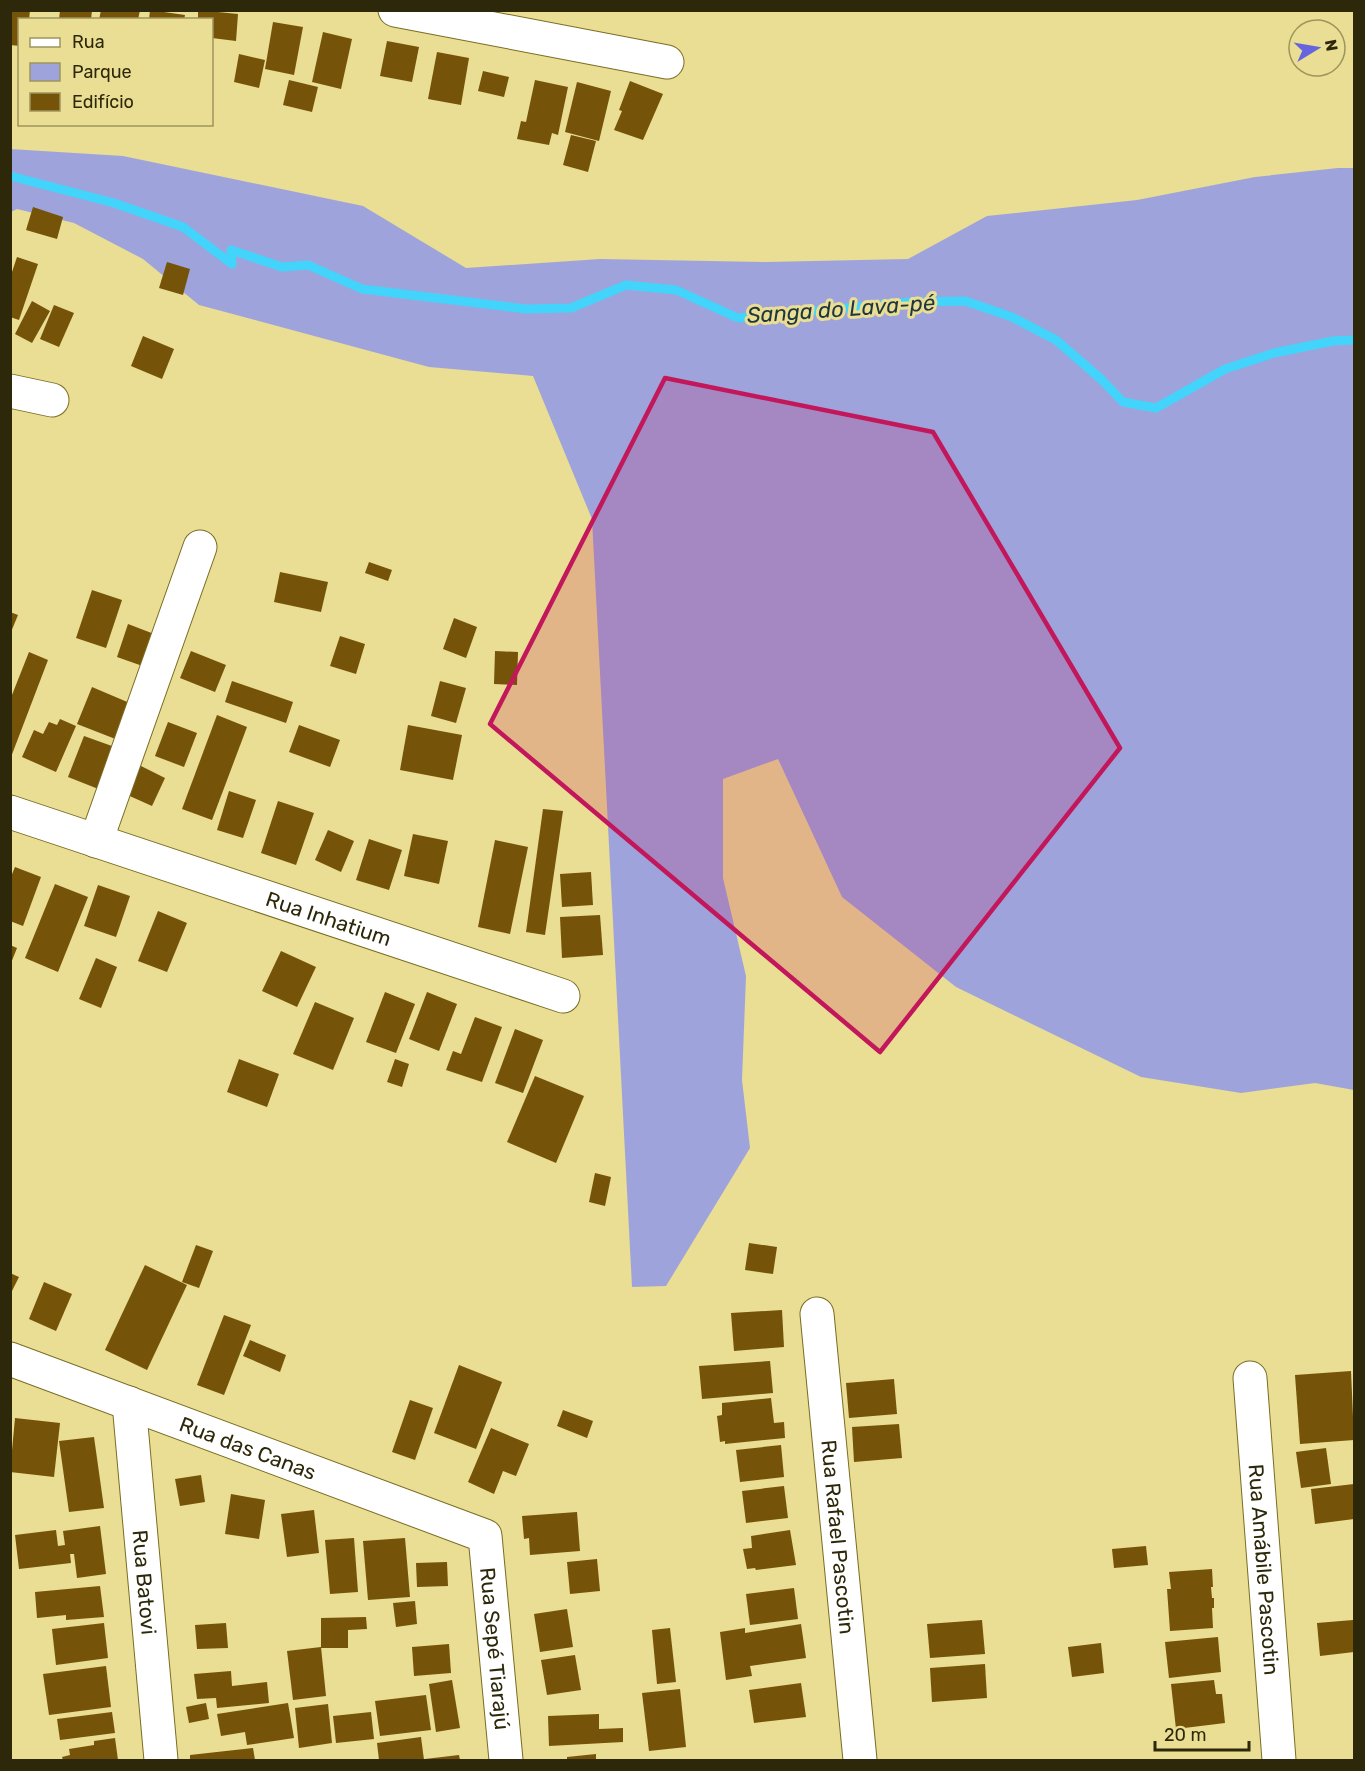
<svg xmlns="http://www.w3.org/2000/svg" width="1365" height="1771" viewBox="0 0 1365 1771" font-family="Rubik,sans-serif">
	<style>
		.green { fill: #9ea4db }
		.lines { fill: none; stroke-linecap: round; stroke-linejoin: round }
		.stream { stroke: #42d4fa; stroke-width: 9 }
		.building { fill: #755308 }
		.minor-casing { stroke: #7a6d23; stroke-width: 35 }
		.minor { stroke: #fff; stroke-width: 33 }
		.marked { fill: #c2185b; fill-opacity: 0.2; stroke: #c2185b; stroke-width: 4.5; stroke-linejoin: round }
		.labels { text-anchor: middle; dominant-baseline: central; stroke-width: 6; stroke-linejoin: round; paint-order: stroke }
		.street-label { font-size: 21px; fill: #2d2809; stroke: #eadd94 }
		.water-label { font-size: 22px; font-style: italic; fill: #1e363d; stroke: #eadd94 }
	</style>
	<rect width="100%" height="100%" fill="#eadd94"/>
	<path class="green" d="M10,149L123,156L363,206L466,268L600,259L766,262L908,259L987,216L1137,200L1255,177L1338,168H1354V1090L1315,1083L1241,1093L1141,1077L956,987L842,897L778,759L723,779V878L746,976L742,1080L750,1148L666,1286L632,1287L592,519L533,376L429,367L199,305L143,259L74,223L17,209L11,212Z"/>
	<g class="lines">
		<path class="stream" d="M10,176L114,203L183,227L232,264L231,250L282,267L308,265L362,289L526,309L571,308L626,285L676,290L738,318L911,302L965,301L1012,317L1056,340L1101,379L1123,402L1156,408L1225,369L1274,353L1333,341L1354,340"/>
	</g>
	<g class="building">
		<path d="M10,10H30L29,20H20V46L10,45Z"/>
		<path d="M60,10H92L91,20H59Z"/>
		<path d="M101,10H140L138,20H99Z"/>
		<path d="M150,10L185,15L184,20H149Z"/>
		<path d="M198,10L238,14L236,41L212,38V20H198Z"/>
		<path d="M273,22L303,27L294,75L265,69Z"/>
		<path d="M323,32L352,39L341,89L312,82Z"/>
		<path d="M387,41L419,47L412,82L380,76Z"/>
		<path d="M437,52L469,58L461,105L428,99Z"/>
		<path d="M239,54L265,60L259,88L234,82Z"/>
		<path d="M483,71L509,77L504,97L478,91Z"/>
		<path d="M289,80L318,87L312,112L283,105Z"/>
		<path d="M535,80L568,87L558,135L552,133L549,145L517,139L521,121L526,122Z"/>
		<path d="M630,81L663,94L643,140L614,130L622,111L619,110Z"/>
		<path d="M577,82L611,91L599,141L565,132Z"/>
		<path d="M571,135L596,141L588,172L563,165Z"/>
		<path d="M33,207L63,217L57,239L26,230Z"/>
		<path d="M17,257L38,264L19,320L10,317V278Z"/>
		<path d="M167,262L190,269L183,295L159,288Z"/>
		<path d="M32,301L50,311L32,343L15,334Z"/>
		<path d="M54,305L74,313L59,347L40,339Z"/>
		<path d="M143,336L174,349L162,379L131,366Z"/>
		<path d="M369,562L392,570L388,581L365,573Z"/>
		<path d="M280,572L328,582L321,612L274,602Z"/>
		<path d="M92,590L122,600L106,648L76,638Z"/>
		<path d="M10,612L18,615L11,632H10Z"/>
		<path d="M454,618L477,627L466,658L443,649Z"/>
		<path d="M128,624L162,637L151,669L117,657Z"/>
		<path d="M340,636L365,644L356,674L330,666Z"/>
		<path d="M191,651L226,665L215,692L180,678Z"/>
		<path d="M495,651L518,652L517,685L494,684Z"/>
		<path d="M29,652L48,660L11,757L10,700Z"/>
		<path d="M232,681L293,702L286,723L225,702Z"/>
		<path d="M440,681L466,688L456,723L431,716Z"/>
		<path d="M92,687L132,704L118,740L77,724Z"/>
		<path d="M217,715L247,727L212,820L182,809Z"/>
		<path d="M60,719L76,726L56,772L22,757L34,730L43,734L49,722L57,725Z"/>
		<path d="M168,722L197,733L184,767L155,756Z"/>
		<path d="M299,725L340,740L330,767L289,752Z"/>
		<path d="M408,725L462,735L453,780L400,770Z"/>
		<path d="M84,736L123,750L106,792L68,777Z"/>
		<path d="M137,764L165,778L152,806L123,793Z"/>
		<path d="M229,791L256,800L243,838L217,830Z"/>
		<path d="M278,801L314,813L296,865L261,853Z"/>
		<path d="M543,809L563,811L545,935L526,932Z"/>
		<path d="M328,830L354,841L341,872L315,860Z"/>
		<path d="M413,834L448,841L439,884L404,876Z"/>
		<path d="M369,839L402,850L389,890L356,880Z"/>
		<path d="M495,840L528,847L510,934L478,927Z"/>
		<path d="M15,867L41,877L23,926L10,921V879Z"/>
		<path d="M591,872L593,905L562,907L560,874Z"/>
		<path d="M55,884L88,897L58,972L25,958Z"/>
		<path d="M98,885L130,896L116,937L84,926Z"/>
		<path d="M158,911L187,923L167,972L138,961Z"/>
		<path d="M600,915L603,955L562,958L560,917Z"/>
		<path d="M10,945L17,948L11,963H10Z"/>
		<path d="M281,951L316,967L297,1007L262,991Z"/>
		<path d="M96,958L117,967L101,1008L79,999Z"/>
		<path d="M385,992L415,1004L396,1053L366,1042Z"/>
		<path d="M427,992L457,1004L439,1051L409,1039Z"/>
		<path d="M315,1002L354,1018L333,1070L293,1054Z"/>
		<path d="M475,1017L502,1027L482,1082L446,1070L453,1051L461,1054Z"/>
		<path d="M515,1029L543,1040L523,1093L495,1083Z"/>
		<path d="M239,1059L279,1074L267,1107L227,1092Z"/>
		<path d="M395,1059L409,1064L402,1087L387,1082Z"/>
		<path d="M535,1076L584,1096L556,1163L507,1142Z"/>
		<path d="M595,1173L611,1177L605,1206L589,1202Z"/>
		<path d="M749,1243L777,1247L773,1274L745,1270Z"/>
		<path d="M196,1245L213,1251L199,1288L182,1282Z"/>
		<path d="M145,1265L187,1285L147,1370L105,1350Z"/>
		<path d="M10,1273L19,1277L10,1295Z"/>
		<path d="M44,1282L72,1294L56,1331L29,1319Z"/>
		<path d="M782,1310L784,1347L734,1351L731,1313Z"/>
		<path d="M224,1315L251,1325L224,1395L197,1385Z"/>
		<path d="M250,1340L286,1355L280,1372L243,1356Z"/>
		<path d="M770,1361L773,1393L702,1399L699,1366Z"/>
		<path d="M459,1365L502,1382L476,1449L434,1433Z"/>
		<path d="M1351,1371L1354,1440L1300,1444L1295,1375Z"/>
		<path d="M894,1379L897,1414L849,1418L846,1383Z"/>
		<path d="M771,1398L774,1423L784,1422L785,1438L725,1444V1441L720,1442L717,1416L722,1415V1403Z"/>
		<path d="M410,1400L433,1408L415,1460L392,1452Z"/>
		<path d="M563,1410L593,1421L587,1438L557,1426Z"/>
		<path d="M15,1418L60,1423L54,1477L10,1472Z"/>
		<path d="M899,1424L902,1458L854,1462L852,1427Z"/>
		<path d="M491,1428L529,1444L516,1476L503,1471L494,1494L468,1482Z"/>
		<path d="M94,1437L104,1508L69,1512L59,1441Z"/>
		<path d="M781,1445L784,1477L740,1482L736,1450Z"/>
		<path d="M1326,1448L1331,1484L1301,1488L1296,1452Z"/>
		<path d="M201,1475L205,1502L180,1506L175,1479Z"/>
		<path d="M1354,1484V1519L1315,1524L1311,1489Z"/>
		<path d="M784,1486L788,1518L746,1523L742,1491Z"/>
		<path d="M231,1494L265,1500L259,1539L225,1534Z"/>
		<path d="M314,1510L319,1553L287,1557L281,1514Z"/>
		<path d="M577,1512L580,1551L530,1555L529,1538L524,1539L522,1516Z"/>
		<path d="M100,1526L106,1574L77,1578L74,1554H70L71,1563L19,1569L15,1535L56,1530L58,1546L65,1545L63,1531Z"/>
		<path d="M790,1530L796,1565L756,1570L755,1568L747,1569L743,1549L752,1548L751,1536Z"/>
		<path d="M354,1538L358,1592L330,1594L325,1540Z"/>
		<path d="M405,1538L410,1597L368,1600L363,1541Z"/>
		<path d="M1146,1546L1148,1565L1114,1568L1112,1549Z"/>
		<path d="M597,1559L600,1591L570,1594L567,1562Z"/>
		<path d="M447,1562L448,1586L417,1587L416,1563Z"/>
		<path d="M1212,1569L1213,1587H1211L1212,1598H1214V1608H1212L1213,1628L1170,1631L1167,1589H1171L1169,1572Z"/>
		<path d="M100,1586L104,1617L66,1620V1615L37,1618L35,1592Z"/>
		<path d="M794,1588L798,1619L750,1625L746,1594Z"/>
		<path d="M415,1601L417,1624L396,1627L393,1603Z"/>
		<path d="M567,1609L573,1647L540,1652L534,1614Z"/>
		<path d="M366,1617L367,1629L348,1630V1648H321V1618Z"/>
		<path d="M982,1620L985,1654L930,1658L927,1624Z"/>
		<path d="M1353,1620L1354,1652L1320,1656L1317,1623Z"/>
		<path d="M104,1623L108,1658L56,1665L52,1629Z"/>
		<path d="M226,1623L228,1648L197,1649L195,1625Z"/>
		<path d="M801,1624L806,1658L750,1666L752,1676L726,1680L720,1632L745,1628V1633Z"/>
		<path d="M670,1628L676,1682L657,1684L652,1630Z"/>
		<path d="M1218,1637L1221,1672L1169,1678L1165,1642Z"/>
		<path d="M1101,1643L1104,1673L1072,1677L1068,1647Z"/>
		<path d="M449,1644L451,1673L414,1676L412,1647Z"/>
		<path d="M321,1647L326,1696L293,1700L287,1651Z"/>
		<path d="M575,1655L581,1690L547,1695L541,1660Z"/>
		<path d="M985,1664L987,1698L932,1702L930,1668Z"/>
		<path d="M106,1666L111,1707L49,1715L43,1674Z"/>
		<path d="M231,1671L232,1686L267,1682L269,1703L217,1708L216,1698L197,1699L194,1674Z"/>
		<path d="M452,1680L460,1728L436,1732L429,1684Z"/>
		<path d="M1214,1680L1216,1694H1222L1225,1723L1176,1729L1171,1684Z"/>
		<path d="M801,1683L806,1717L754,1723L749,1690Z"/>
		<path d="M680,1689L686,1747L649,1751L642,1693Z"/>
		<path d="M426,1695L431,1730L380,1736L375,1701Z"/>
		<path d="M206,1703L209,1719L189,1723L186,1707Z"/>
		<path d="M288,1703L294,1738L247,1745L245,1732L221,1736L217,1714Z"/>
		<path d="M328,1704L332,1743L299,1748L295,1708Z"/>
		<path d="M112,1712L115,1733L60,1740L57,1719Z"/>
		<path d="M371,1712L374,1739L336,1743L333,1716Z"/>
		<path d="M599,1714V1729L623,1728V1742L549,1746L548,1716Z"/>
		<path d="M421,1737L424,1760H379L377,1743Z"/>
		<path d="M115,1738L118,1760H63L62,1757L70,1755L69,1749L94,1745V1741Z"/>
		<path d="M253,1748L255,1760H190V1755Z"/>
		<path d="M596,1754V1760H567V1757Z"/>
		<path d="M459,1755L460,1760H425V1759Z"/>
	</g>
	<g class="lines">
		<g class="minor-casing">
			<g id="minor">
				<path d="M395,10L667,62"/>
				<path d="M10,391L52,400"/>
				<path id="s1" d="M10,812L563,996"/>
				<path d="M96,841L200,547"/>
				<path id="s2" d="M817,1314L860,1760"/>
				<path id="s3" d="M10,1359L485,1536L506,1760"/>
				<path id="s4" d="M1250,1378L1279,1760"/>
				<path id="s5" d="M129,1403L161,1760"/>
			</g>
		</g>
		<use href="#minor" class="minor"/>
	</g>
	<path class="marked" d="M665,378L933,432L1120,748L880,1052L490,724Z"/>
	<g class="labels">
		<g class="street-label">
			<text stroke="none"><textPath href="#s1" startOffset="336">Rua Inhatium</textPath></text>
			<text stroke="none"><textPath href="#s3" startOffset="254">Rua das Canas</textPath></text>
			<text stroke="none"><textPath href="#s2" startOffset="224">Rua Rafael Pascotin</textPath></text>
			<text stroke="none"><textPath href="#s4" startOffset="192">Rua Amábile Pascotin</textPath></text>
			<text stroke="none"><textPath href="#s5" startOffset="180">Rua Batovi</textPath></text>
			<text stroke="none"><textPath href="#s3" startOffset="620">Rua Sepé Tiarajú</textPath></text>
		</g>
		<g class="water-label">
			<text transform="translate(841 309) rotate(-4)">Sanga do Lava-pé</text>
		</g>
	</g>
	<rect width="1365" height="1771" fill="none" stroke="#2d2809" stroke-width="24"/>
	<rect x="18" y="18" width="195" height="108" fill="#eadd94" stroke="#9e955c" stroke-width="1.5"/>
	<rect x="30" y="38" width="30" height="9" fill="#ffffff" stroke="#9e955c" stroke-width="1.5"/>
	<text x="72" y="48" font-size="18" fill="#2d2809">Rua</text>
	<rect x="30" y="63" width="30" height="18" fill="#9ea4db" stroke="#9e955c" stroke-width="1.5"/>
	<text x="72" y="78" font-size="18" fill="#2d2809">Parque</text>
	<rect x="30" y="93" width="30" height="18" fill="#755308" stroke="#9e955c" stroke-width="1.5"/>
	<text x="72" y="108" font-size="18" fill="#2d2809">Edifício</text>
	<g transform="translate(1317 48) rotate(79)"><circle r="28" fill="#eadd94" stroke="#9e955c" stroke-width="1.5"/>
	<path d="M0-4.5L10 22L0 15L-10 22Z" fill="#6665de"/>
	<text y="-9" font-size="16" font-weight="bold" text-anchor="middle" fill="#2d2809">N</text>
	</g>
	<path d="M1155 1741v9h94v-9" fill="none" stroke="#2d2809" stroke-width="3"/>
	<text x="1164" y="1741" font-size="18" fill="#2d2809" stroke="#eadd94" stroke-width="4.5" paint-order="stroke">20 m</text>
</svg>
